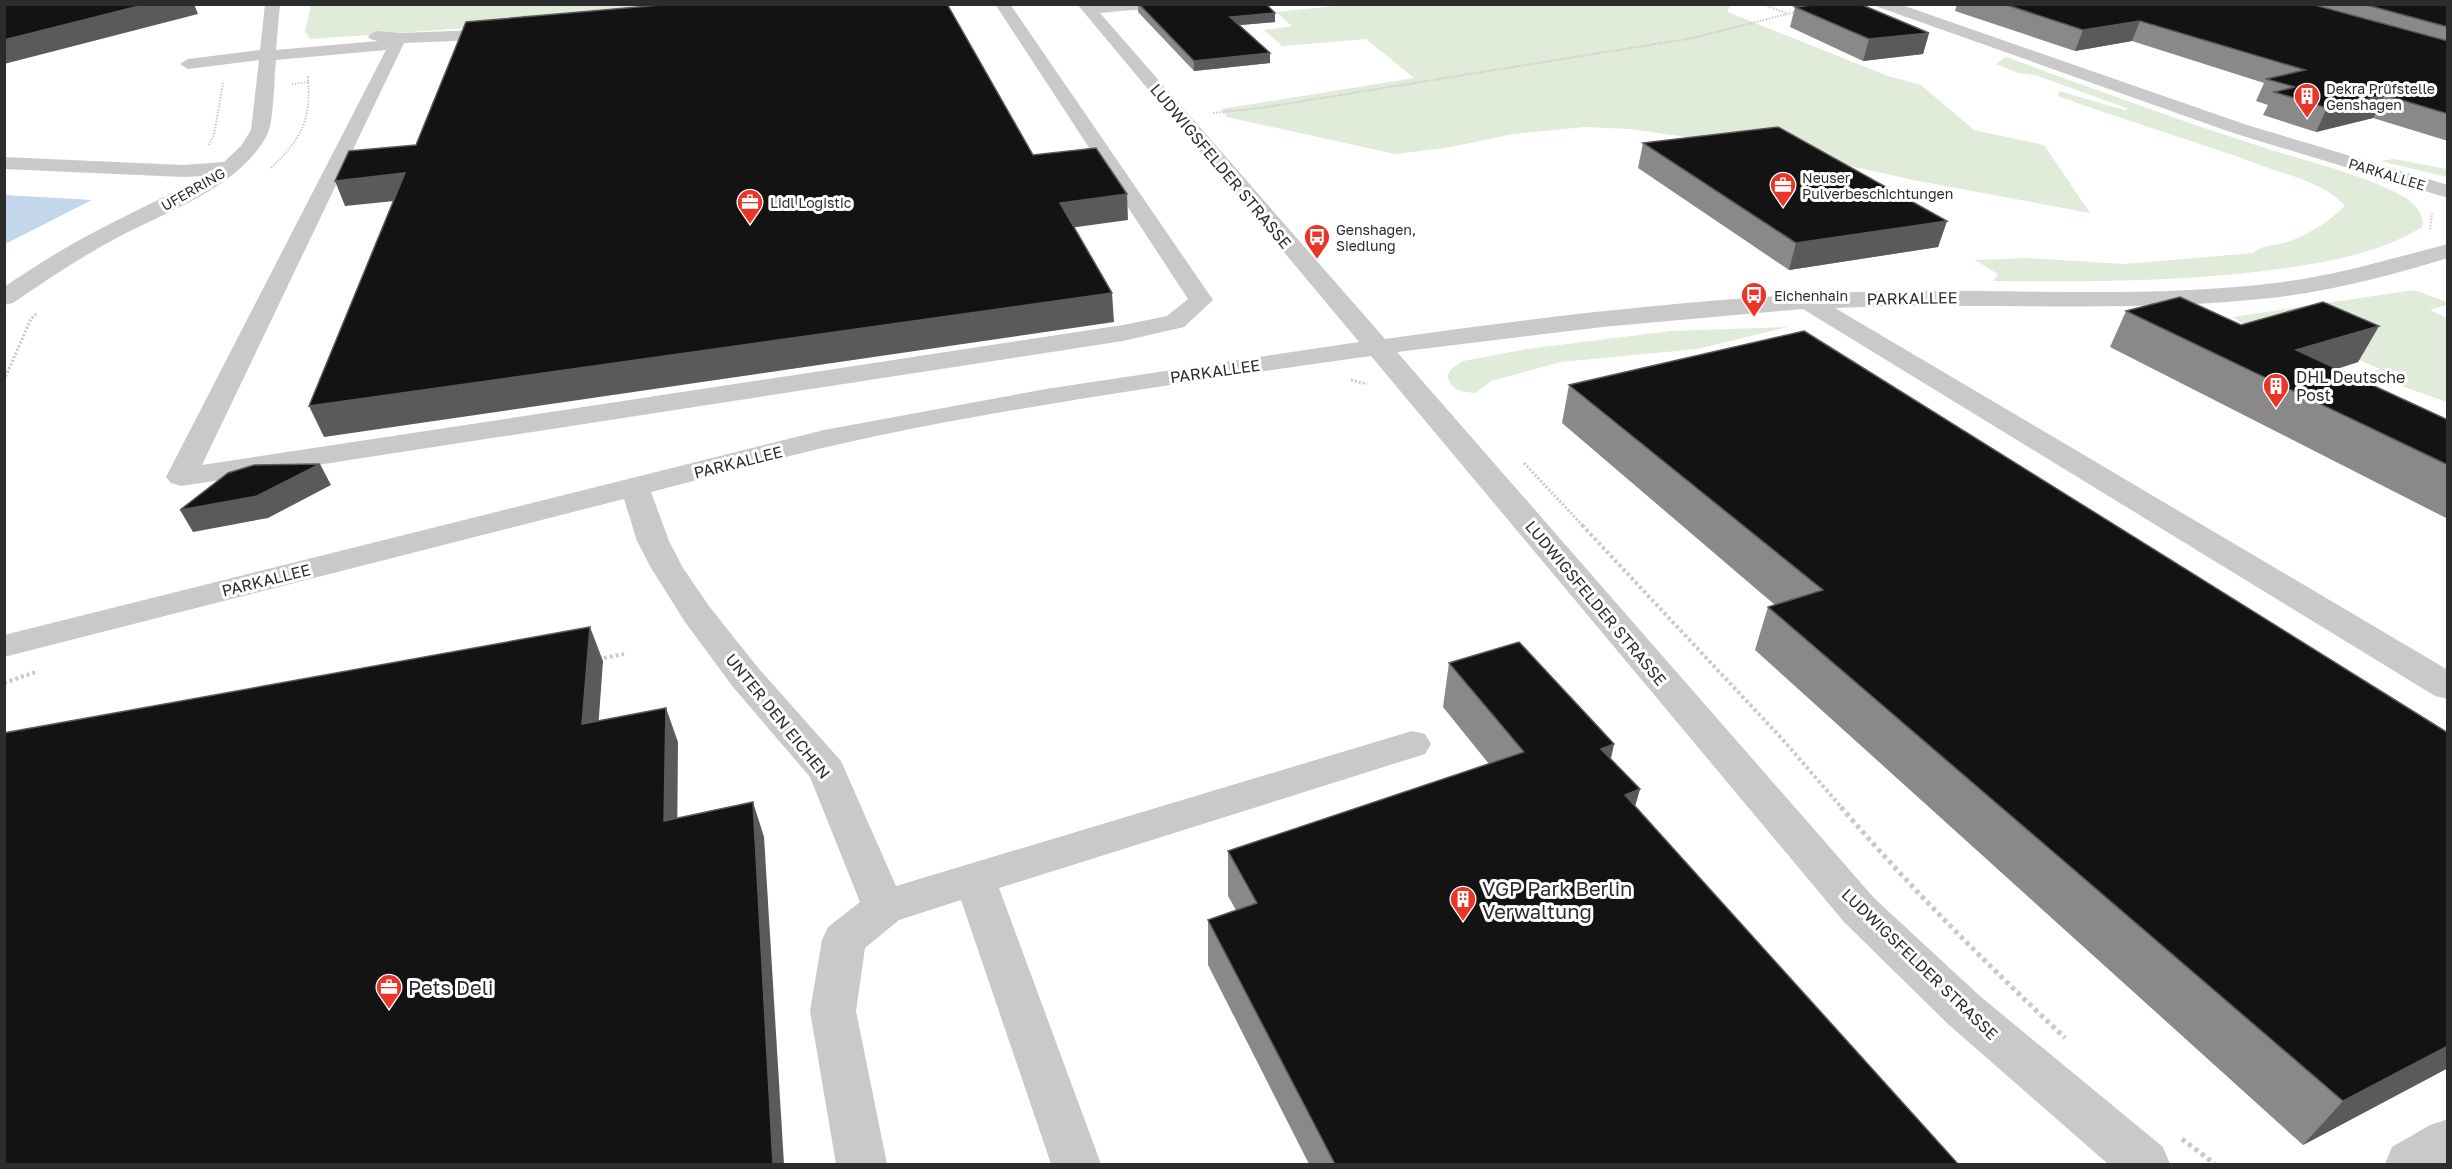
<svg xmlns="http://www.w3.org/2000/svg" width="2452" height="1169" viewBox="0 0 2452 1169" font-family="'Golos Text',sans-serif">
	<style>
		.green { fill: #e0ebd9 }
		.water { fill: #c4d6ec }
		.lines { fill: none; stroke-linecap: round; stroke-linejoin: round }
		.path-far3 { stroke: #c9c9c9; stroke-width: 2; stroke-dasharray: 1.5 1.5; stroke-linecap: butt }
		.path-far2 { stroke: #c9c9c9; stroke-width: 3; stroke-dasharray: 2 2; stroke-linecap: butt }
		.path-far1 { stroke: #c9c9c9; stroke-width: 4; stroke-dasharray: 3 3; stroke-linecap: butt }
		.path { stroke: #c9c9c9; stroke-width: 5; stroke-dasharray: 4 4; stroke-linecap: butt }
		.minor { fill: #c9c9c9; fill-rule: evenodd }
		.wall { fill: #898989 }
		.shaded-wall { fill: #5a5a5a }
		.building { fill: #131313; stroke: #5a5a5a; stroke-width: 1.5 }
		.labels { text-anchor: middle; dominant-baseline: central; stroke-width: 6; stroke-linejoin: round; paint-order: stroke }
		.far-poi-label { font-size: 14px; fill: #2c2c2c; stroke: #fff; text-anchor: start }
		.far-street-label { font-size: 14px; fill: #2c2c2c; stroke: #fff }
		.street-label { font-size: 16px; fill: #2c2c2c; stroke: #fff }
		.poi-label { font-size: 16px; fill: #2c2c2c; stroke: #fff; text-anchor: start }
		.near-poi-label { font-size: 20px; fill: #2c2c2c; stroke: #fff; text-anchor: start }
	</style>
	<rect width="100%" height="100%" fill="#fff"/>
	<g class="green">
		<path d="M1355,4L1735,5L1730,6L1727,12L1888,76L1921,85L1974,130L2044,145L2090,213L1913,180L1779,150L1629,129L1584,127L1513,134L1446,148L1395,154L1227,117L1221,109L1414,78L1366,39L1282,46L1264,30L1292,26L1276,12Z"/>
		<path d="M311,5H798L310,39L305,31Z"/>
		<path d="M2006,57C2089,87 2172,118 2256,145C2305,162 2360,172 2406,198C2416,205 2425,215 2422,227C2383,251 2338,260 2293,267C2194,282 2093,282 1993,281L1998,274L1975,260L2029,258L2124,264L2253,253C2262,245 2272,246 2284,243C2307,236 2327,223 2345,206C2326,184 2290,176 2263,166C2195,141 2126,121 2058,96L2059,91L2124,110L2129,109L2035,75L2018,73L1996,64Z"/>
		<path d="M2394,159L2447,169V177L2380,161Z"/>
		<path d="M2414,290L2447,302V305L2430,310L2447,318V402L2396,384L2359,376L2380,369L2305,336L2277,334L2243,324L2233,317Z"/>
		<path d="M1788,327L1697,349L1561,362L1491,381L1476,393C1461,392 1453,391 1447,376L1452,368L1463,361L1527,349L1671,331Z"/>
	</g>
	<path class="water" d="M5,195L92,200L5,244Z"/>
	<g class="lines">
		<g class="path-far3">
			<path d="M1762,4L1786,13"/>
			<path d="M522,16L538,17"/>
			<path d="M292,84L309,82"/>
			<path d="M1213,113L1260,108L1693,38L1799,11"/>
			<path d="M209,145L214,135L223,83"/>
			<path d="M271,168C303,137 311,120 308,75"/>
			<path d="M2430,229L2432,213"/>
		</g>
		<g class="path-far2">
			<path d="M4,380L31,319L37,313"/>
			<path d="M1351,380L1367,384"/>
			<path d="M1524,463L1583,526"/>
		</g>
		<g class="path-far1">
			<path d="M1582,525L1784,741L1842,808"/>
			<path d="M598,659L624,654"/>
			<path d="M4,683L38,671"/>
		</g>
		<g class="path">
			<path d="M1841,807C1911,889 1987,964 2065,1038"/>
			<path d="M2182,1139L2215,1164"/>
		</g>
		<g class="minor">
			<path d="M265,4H280L276,50L378,41L370,39L368,36L376,31L400,33L504,29L512,34L504,39L404,43L202,465L1123,325L1167,316L1188,299L995,4H1010L1213,300L1184,327L1123,341L181,486L171,483L166,477L386,50L276,60C274,77 274,119 268,133C241,188 164,212 113,240C78,259 45,281 13,303L4,305V287C35,266 67,246 100,229C134,211 169,196 203,176L183,177L4,169V157L183,165L224,162L241,146L251,130L259,60L188,69L180,64L188,59L260,50Z"/>
			<path d="M1077,4H1261C1247,18 1168,10 1147,10C1131,9 1116,12 1100,13L1385,339C1541,317 1698,298 1856,292C1995,287 2136,300 2275,283C2334,276 2390,259 2448,244V258C2390,276 2331,291 2271,298C2126,314 1980,301 1835,308L2448,670V699L2435,696L1803,309L1602,327L1397,352L1874,898L1981,997L2163,1147L2170,1164H2108L1949,1025L1844,922L1371,356C1207,379 1043,402 881,435C804,451 728,472 651,492L669,541L683,568L709,606L759,669L841,761L896,886L1412,731L1425,734L1431,744L1425,754L999,888L1101,1164H1051L961,900L899,920L865,948L856,1011L887,1164H836L810,1011L822,940L828,927L860,902L810,777L733,687L685,622L651,568L637,541L624,499L4,657V635L824,430L1046,389L1359,342Z"/>
			<path d="M1876,4H1899L2247,125L2448,185V198L2233,133L1878,7Z"/>
			<path d="M2448,1119V1164H2385L2392,1147L2430,1125Z"/>
		</g>
	</g>
	<g class="wall">
		<path d="M1138,4L1224,5L1275,13V22L1240,25L1270,53V63L1194,71L1138,12Z"/>
		<path d="M1957,4H2448V141L2373,118L2316,132L2263,115L2268,105L2256,101L2264,83L2132,41L2075,51L1955,11Z"/>
		<path d="M1795,7L1929,33L1923,54L1863,61L1790,27Z"/>
		<path d="M1643,143L1947,221L1938,247L1789,270L1638,168Z"/>
		<path d="M2126,311L2241,325L2379,326L2358,362L2337,369L2448,420V519L2110,347Z"/>
		<path d="M1569,385L2448,733V1068L2303,1145L1755,650L1768,607L1775,605L1562,423Z"/>
		<path d="M1449,663L1614,744L1611,759L1640,789L1635,806L1958,1164H1309L1208,965V920L1236,910L1228,896V851L1489,764L1443,707Z"/>
	</g>
	<g class="shaded-wall">
		<path d="M147,4H194L198,14L4,64V40Z"/>
		<path d="M1275,13V22L1230,26V17Z"/>
		<path d="M2140,21L2132,41L2075,51L2083,30Z"/>
		<path d="M1929,33L1923,54L1863,61L1869,39Z"/>
		<path d="M1270,53V63L1194,71V61Z"/>
		<path d="M2385,95L2373,118L2316,132L2327,108Z"/>
		<path d="M405,173L414,199L345,206L335,181Z"/>
		<path d="M1127,194L1128,220L1062,229L1060,203Z"/>
		<path d="M1947,221L1938,247L1789,270L1796,243Z"/>
		<path d="M1112,293L1114,322L324,437L309,406Z"/>
		<path d="M2379,326L2358,362L2282,386L2296,350Z"/>
		<path d="M320,464L331,485L268,518L193,532L180,510Z"/>
		<path d="M590,627L603,661L596,758L582,724Z"/>
		<path d="M666,708L678,742L677,856L664,821Z"/>
		<path d="M1614,744L1603,789L1601,749Z"/>
		<path d="M1640,789L1627,834L1625,795Z"/>
		<path d="M753,802L764,837L784,1164H773Z"/>
		<path d="M2448,1046V1068L2303,1145L2343,1101Z"/>
	</g>
	<g class="building">
		<path d="M4,4H147L4,40Z"/>
		<path d="M672,4H947L1033,155L1096,148L1127,194L1060,203L1112,293L309,406L405,173L335,181L349,151L416,145L466,22Z"/>
		<path d="M1139,4H1266L1275,13L1230,17L1270,53L1194,61Z"/>
		<path d="M1821,4H1860L1929,33L1869,39L1795,7Z"/>
		<path d="M2004,4H2311L2448,41V114L2385,95L2327,108L2274,92L2295,87L2266,79L2305,70L2140,21L2083,30Z"/>
		<path d="M2363,4H2448V27Z"/>
		<path d="M1778,127L1947,221L1796,243L1643,143Z"/>
		<path d="M2180,297L2241,325L2323,302L2379,326L2296,350L2448,420V465L2126,311Z"/>
		<path d="M1804,331L2448,733V1046L2343,1101L1768,607L1823,590L1569,385Z"/>
		<path d="M320,464L257,496L180,510L228,473L254,465Z"/>
		<path d="M590,627L582,724L666,708L664,821L753,802L773,1164H4V733Z"/>
		<path d="M1519,642L1614,744L1601,749L1640,789L1625,795L1958,1164H1335L1208,920L1257,903L1228,851L1524,752L1449,663Z"/>
	</g>
	<defs>
		<g id="building-pin" transform="scale(1.35)"><path d="M0 17L-7.5 6A9.5 9.5 0 1 1 7.5 6Z" fill="#ea3527" stroke="#fff"/><path d="M-4-6H4V6H1V3H-1V6H-4ZM-2.5-4.3h1.7v1.8h-1.7ZM.8-4.3h1.7v1.8H.8ZM-2.5-1h1.7V.8h-1.7ZM.8-1h1.7V.8H.8Z" fill="#fff"/></g>
		<g id="office-pin" transform="scale(1.35)"><path d="M0 17L-7.5 6A9.5 9.5 0 1 1 7.5 6Z" fill="#ea3527" stroke="#fff"/><path d="M-6-3h4V-5.5h4V-3h4V5H-6ZM-1-4.5V-3h2v-1.5ZM-6 0V1H6V0Z" fill="#fff"/></g>
		<g id="bus-pin" transform="scale(1.35)"><path d="M0 17L-7.5 6A9.5 9.5 0 1 1 7.5 6Z" fill="#ea3527" stroke="#fff"/><path d="M-5-6H5V4H4V6H2V4H-2V6H-4V4H-5ZM-3.5-4V0h7V-4ZM-3.5 1.2v1.5H-2V1.2ZM2 1.2v1.5H3.5V1.2Z" fill="#fff"/></g>
	</defs>
	<g fill-rule="evenodd">
		<use href="#building-pin" x="2307" y="96"/>
		<use href="#office-pin" x="1783" y="185"/>
		<use href="#office-pin" x="750" y="202"/>
		<use href="#bus-pin" x="1317" y="237"/>
		<use href="#bus-pin" x="1754" y="295"/>
		<use href="#building-pin" x="2276" y="386"/>
		<use href="#building-pin" x="1463" y="899"/>
		<use href="#office-pin" x="389" y="987"/>
	</g>
	<g class="labels">
		<g class="far-poi-label">
			<text x="2326" y="88">Dekra Prüfstelle<tspan x="2326" dy="16">Genshagen</tspan></text>
			<text x="1802" y="177">Neuser<tspan x="1802" dy="16">Pulverbeschichtungen</tspan></text>
			<text x="770" y="202">Lidl Logistic</text>
			<text x="1336" y="229">Genshagen,<tspan x="1336" dy="16">Siedlung</tspan></text>
			<text x="1774" y="295">Eichenhain</text>
		</g>
		<g class="far-street-label">
			<text transform="translate(2387 174) rotate(17)">PARKALLEE</text>
			<text transform="translate(193 189) rotate(-30)">UFERRING</text>
		</g>
		<g class="street-label">
			<text transform="translate(1221 166) rotate(50)">LUDWIGSFELDER STRASSE</text>
			<text transform="translate(1912 298) rotate(-1)">PARKALLEE</text>
			<text transform="translate(1215 371) rotate(-8)">PARKALLEE</text>
			<text transform="translate(738 462) rotate(-14)">PARKALLEE</text>
			<text transform="translate(266 580) rotate(-14)">PARKALLEE</text>
			<text transform="translate(1596 603) rotate(50)">LUDWIGSFELDER STRASSE</text>
			<text transform="translate(778 716) rotate(51)">UNTER DEN EICHEN</text>
			<text transform="translate(1920 964) rotate(44)">LUDWIGSFELDER STRASSE</text>
		</g>
		<g class="poi-label">
			<text x="2296" y="377">DHL Deutsche<tspan x="2296" dy="18">Post</tspan></text>
		</g>
		<g class="near-poi-label">
			<text x="1482" y="888">VGP Park Berlin<tspan x="1482" dy="23">Verwaltung</tspan></text>
			<text x="408" y="987">Pets Deli</text>
		</g>
	</g>
	<rect width="2452" height="1169" fill="none" stroke="#2c2c2c" stroke-width="12"/>
</svg>
